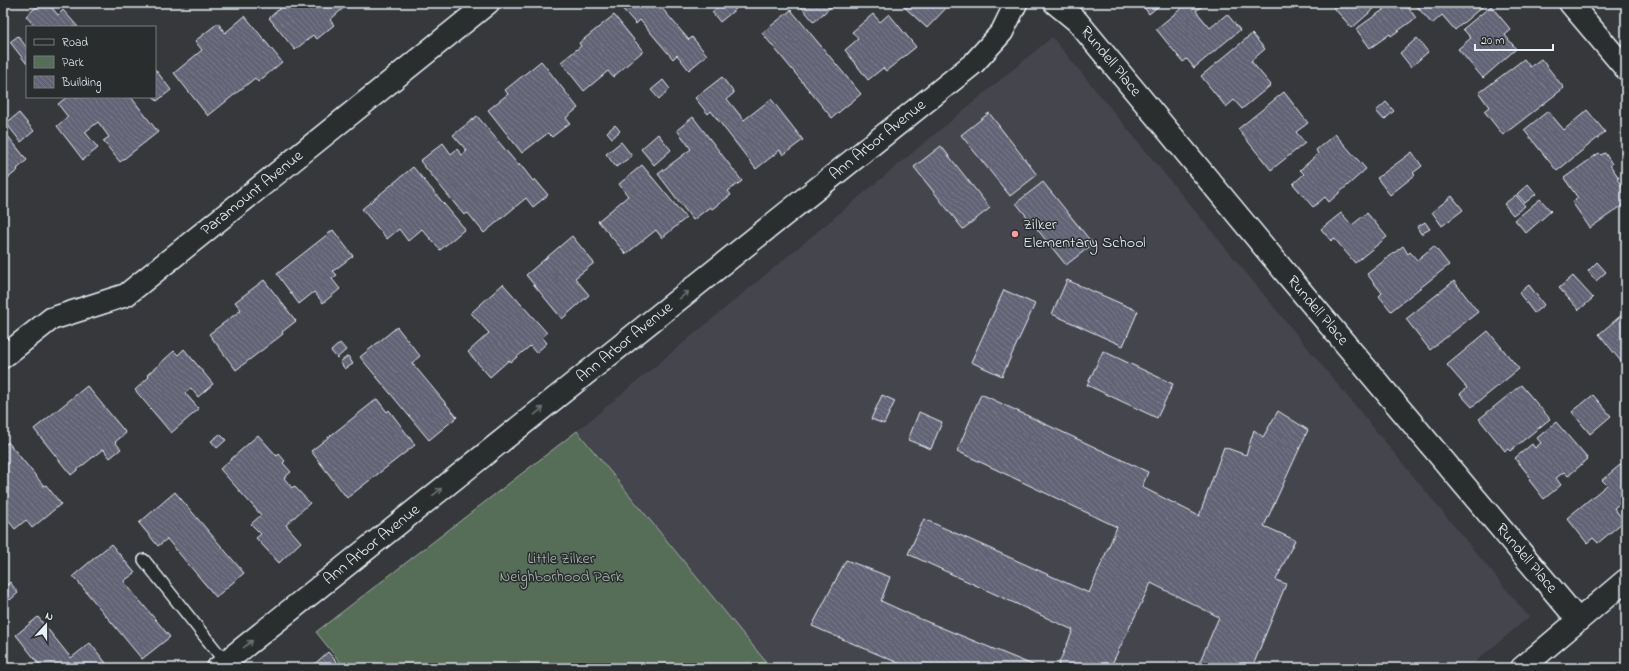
<svg xmlns="http://www.w3.org/2000/svg" width="1629" height="671" viewBox="0 0 1629 671" font-family="'Indie Flower',sans-serif">
	<style>
		.built { fill: #44454d }
		.park { fill: #566d59; stroke: #9fafa8 }
		.building { fill: url(#building-back-hatch); stroke: #e8f1f8 }
		.lines { fill: none; stroke-linecap: round; stroke-linejoin: round }
		.service-casing { stroke: #e8f1f8; stroke-width: 14 }
		.minor-casing { stroke: #e8f1f8; stroke-width: 25 }
		.tertiary-casing { stroke: #e8f1f8; stroke-width: 25 }
		.service { stroke: #2a2d2e; stroke-width: 11 }
		.minor { stroke: #2a2d2e; stroke-width: 22 }
		.tertiary { stroke: #2a2d2e; stroke-width: 22 }
		.oneway { stroke: #6c7275 }
		.poi-dot { fill: #ff9aa2; stroke: #2a2d2e; stroke-width: 1.5 }
		.labels { text-anchor: middle; dominant-baseline: central; stroke-width: 3; stroke-linejoin: round; paint-order: stroke }
		.street-label { font-size: 16px; fill: #e8f1f8; stroke: #2a2d2e }
		.poi-label { font-size: 16px; fill: #e8f1f8; stroke: #2a2d2e; text-anchor: start }
		.park-label { font-size: 16px; fill: #a6b6b0; stroke: #2a2d2e }
	</style>
	<defs>
		<pattern id="building-back-hatch" width="6" height="6" patternUnits="userSpaceOnUse"><rect width="6" height="6" fill="#646476"/><path d="M-1 5l2 2M0 0l6 6M5-1l2 2" fill="none" stroke="#7a7b8a"/></pattern>
	</defs>
	<rect width="100%" height="100%" fill="#36383c"/>
	<filter id="ink" filterUnits="userSpaceOnUse"><feTurbulence type="fractalNoise" baseFrequency=".025" numOctaves="2"/><feDisplacementMap in="SourceGraphic" scale="8" xChannelSelector="R" yChannelSelector="G"/><feConvolveMatrix kernelMatrix="1 2 1 2 8 2 1 2 1" color-interpolation-filters="sRGB"/></filter>
	<g filter="url(#ink)">
		<path class="built" d="M1052,37L1529,617L1468,668H771L577,431Z"/>
		<path class="park" d="M577,431L771,668H345L316,632Z"/>
		<g class="building">
			<path d="M41,3H48L58,15L63,10L78,27H35L26,16Z"/>
			<path d="M286,3H349L330,20L334,25L317,39L313,35L295,50L269,18Z"/>
			<path d="M621,3H656L659,7L660,6L689,40L692,37L707,55L689,70L677,55L673,59L640,20L636,24L619,5Z"/>
			<path d="M661,3H671L666,8Z"/>
			<path d="M714,3H743L720,22L712,12L718,7Z"/>
			<path d="M798,3H832L833,5L814,22Z"/>
			<path d="M900,3H951L927,28Z"/>
			<path d="M1141,3H1162L1149,14Z"/>
			<path d="M1188,3H1206L1196,11L1210,28L1227,14L1240,30L1194,68L1187,59L1183,62L1156,29Z"/>
			<path d="M1338,3H1372L1376,7L1352,28L1333,7Z"/>
			<path d="M1393,3H1405L1416,18L1391,36L1390,34L1370,48L1356,29Z"/>
			<path d="M1414,3H1481L1483,6L1455,30L1442,15L1432,24Z"/>
			<path d="M1491,6L1511,30L1505,35L1516,49L1483,78L1458,49L1471,38L1463,29Z"/>
			<path d="M791,10L861,94L832,118L762,33Z"/>
			<path d="M873,14L880,22L889,14L916,47L886,71L883,68L868,80L845,50L858,39L852,32Z"/>
			<path d="M614,15L643,51L613,77L608,71L584,91L561,62L581,46L579,43Z"/>
			<path d="M245,16L282,62L258,82L255,78L208,116L174,73L202,50L195,41L218,23L225,33Z"/>
			<path d="M1252,34L1265,49L1251,61L1271,85L1242,109L1234,100L1226,107L1201,76Z"/>
			<path d="M18,36L27,48V64L10,42Z"/>
			<path d="M1417,38L1428,52L1411,67L1400,53Z"/>
			<path d="M1524,59L1530,67L1541,59L1564,88L1503,135L1484,111L1489,107L1479,93Z"/>
			<path d="M541,61L578,108L566,118L570,123L552,137L548,133L522,153L488,110L508,94L505,90Z"/>
			<path d="M155,69L171,90L157,101L154,97Z"/>
			<path d="M722,77L734,93L727,99L744,120L771,99L803,140L783,155L780,150L756,169L711,111L708,114L695,98Z"/>
			<path d="M663,80L670,89L659,99L651,90Z"/>
			<path d="M1284,92L1308,123L1296,132L1305,143L1271,170L1238,129Z"/>
			<path d="M67,97H131L158,132L120,162L103,141L109,137L98,122L85,132L98,148L83,160L57,126L68,117L58,104Z"/>
			<path d="M1386,102L1394,111L1384,120L1376,111Z"/>
			<path d="M1587,110L1605,132L1557,171L1524,130L1548,111L1564,130Z"/>
			<path d="M19,113L34,131L21,142L6,123Z"/>
			<path d="M989,113L1037,175L1010,196L961,135Z"/>
			<path d="M477,116L519,166L520,164L533,181L535,179L548,195L533,207L526,198L484,233L468,213L464,215L420,161L443,143L451,154L457,149L462,155L467,151L453,135Z"/>
			<path d="M693,117L742,181L728,191L731,195L712,209L710,207L693,220L658,174L691,149L677,130Z"/>
			<path d="M615,125L620,131L612,138L607,132Z"/>
			<path d="M3,130L27,160L17,169L18,170L3,182Z"/>
			<path d="M658,134L671,150L654,165L641,149Z"/>
			<path d="M1335,134L1366,169L1329,202L1325,197L1313,207L1293,184L1304,174L1300,170L1318,154L1316,150Z"/>
			<path d="M621,142L632,156L616,167L606,154Z"/>
			<path d="M941,146L990,208L963,229L914,167Z"/>
			<path d="M1412,152L1422,166L1413,173L1415,175L1390,195L1377,178Z"/>
			<path d="M1599,153L1601,155L1605,153L1612,164L1610,165L1619,178L1617,179L1626,192V203L1590,228L1572,202L1578,198L1564,178Z"/>
			<path d="M642,165L686,218L662,238L656,230L626,254L598,221L628,196L619,184Z"/>
			<path d="M413,167L465,229L440,250L422,229L408,241L399,229L387,239L362,209Z"/>
			<path d="M1043,182L1093,244L1066,265L1016,203Z"/>
			<path d="M1528,184L1536,194L1525,203L1517,194Z"/>
			<path d="M1516,195L1525,206L1513,215L1504,204Z"/>
			<path d="M1452,196L1463,210L1442,226L1432,212Z"/>
			<path d="M1540,199L1551,211L1526,233L1515,220Z"/>
			<path d="M1341,213L1352,225L1367,213L1387,237L1355,263L1334,238L1331,241L1321,229Z"/>
			<path d="M1425,222L1430,229L1421,234L1417,227Z"/>
			<path d="M333,230L353,256L333,271L337,275L332,279L340,289L323,303L314,292L299,304L277,274Z"/>
			<path d="M572,236L594,263L575,278L589,295L562,319L526,275Z"/>
			<path d="M1403,246L1408,254L1410,252L1417,260L1434,246L1449,265L1391,311L1379,296L1382,293L1367,274Z"/>
			<path d="M1597,262L1606,272L1596,281L1588,271Z"/>
			<path d="M1573,276L1593,298L1579,310L1559,288Z"/>
			<path d="M264,280L296,321L282,332L283,334L236,370L209,334L241,310L235,302Z"/>
			<path d="M1067,280L1138,311L1123,346L1052,314Z"/>
			<path d="M1454,281L1478,312L1430,350L1406,319Z"/>
			<path d="M503,284L547,333L542,337L547,343L536,353L530,346L511,362L509,360L490,377L468,352L489,333L471,313Z"/>
			<path d="M1529,285L1544,305L1534,313L1519,293Z"/>
			<path d="M1004,290L1035,304L1002,376L971,362Z"/>
			<path d="M1624,313L1626,314V362L1623,364L1599,334Z"/>
			<path d="M397,327L420,356L412,363L457,417L429,440L360,357Z"/>
			<path d="M1488,331L1519,369L1472,407L1460,394L1467,388L1447,365Z"/>
			<path d="M340,343L346,350L337,358L331,351Z"/>
			<path d="M184,349L213,384L198,397L191,388L185,393L199,409L171,433L135,390L149,377L147,375L174,351L178,355Z"/>
			<path d="M1103,351L1173,384L1157,418L1087,385Z"/>
			<path d="M348,356L353,364L345,369L340,362Z"/>
			<path d="M1521,385L1550,419L1510,451L1508,449L1505,451L1479,419Z"/>
			<path d="M87,386L126,433L115,442L121,449L110,458L103,449L71,475L34,429Z"/>
			<path d="M981,394L1148,472L1142,487L1199,516L1224,447L1246,455L1254,430L1263,437L1278,411L1308,430L1264,526L1295,540L1276,580L1286,584L1252,668H1197L1219,617L1151,583L1110,668H1057L1073,630L908,554L924,519L1089,593L1117,527L957,451Z"/>
			<path d="M882,395L895,401L884,424L871,419Z"/>
			<path d="M1593,395L1611,416L1590,434L1572,412Z"/>
			<path d="M377,399L387,412L389,410L415,445L347,498L311,451Z"/>
			<path d="M919,412L942,422L931,449L908,440Z"/>
			<path d="M1556,422L1588,459L1568,476L1564,472L1556,478L1561,485L1544,499L1529,480L1531,478L1515,458L1532,444L1535,448L1541,443L1537,438Z"/>
			<path d="M220,434L226,440L217,448L211,441Z"/>
			<path d="M258,435L277,456L279,454L285,461L283,463L291,472L284,478L292,488L294,486L310,503L286,525L301,542L279,563L256,538L261,534L251,524L261,515L220,469Z"/>
			<path d="M8,442L44,486L46,485L61,504L32,528L26,520L15,529L6,518L3,521V447Z"/>
			<path d="M1626,460V505L1623,501L1614,508L1624,521L1598,543L1593,538L1587,543L1567,518L1607,485L1602,480Z"/>
			<path d="M175,492L244,573L216,597L167,539L158,546L139,523Z"/>
			<path d="M111,544L135,573L124,581L125,583L170,637L142,659L73,576Z"/>
			<path d="M846,560L890,577L881,601L918,618L1040,668H910L812,626Z"/>
			<path d="M10,582L18,593L10,600L3,590V588Z"/>
			<path d="M38,617L71,658L90,643L110,668H42L16,635Z"/>
			<path d="M328,652L342,668H310Z"/>
		</g>
		<g class="lines">
			<g class="service-casing">
				<path id="service" d="M144,560L225,662"/>
			</g>
			<g class="minor-casing">
				<g id="minor">
					<path id="s1" d="M1055,3L1077,21L1289,277L1578,620"/>
					<path d="M1570,3L1626,69"/>
					<path id="s2" d="M3,357L51,319L126,295L488,3"/>
					<path id="s3" d="M218,668L974,63L1002,32L1016,3"/>
				</g>
			</g>
			<g class="tertiary-casing">
				<path id="tertiary" d="M1522,668L1626,580"/>
			</g>
			<use href="#service" class="service"/>
			<use href="#minor" class="minor"/>
			<use href="#tertiary" class="tertiary"/>
		</g>
		<defs><path id="oneway-shaft" d="M-6 0H5M1.5-3L5.5 0L1.5 3" fill="none" stroke-width="1.6" stroke-linecap="round" stroke-linejoin="round"/></defs>
		<g class="oneway">
			<use href="#oneway-shaft" transform="translate(684 295) rotate(-39)"/>
			<use href="#oneway-shaft" transform="translate(539 411) rotate(-39)"/>
			<use href="#oneway-shaft" transform="translate(437 492) rotate(-39)"/>
			<use href="#oneway-shaft" transform="translate(248 644) rotate(-39)"/>
		</g>
	</g>
	<circle class="poi-dot" cx="1015" cy="234" r="4"/>
	<g class="labels">
		<g class="street-label">
			<text stroke="none"><textPath href="#s1" startOffset="81">Rundell Place</textPath></text>
			<text stroke="none"><textPath href="#s3" startOffset="845">Ann Arbor Avenue</textPath></text>
			<text stroke="none"><textPath href="#s2" startOffset="302">Paramount Avenue</textPath></text>
			<text stroke="none"><textPath href="#s1" startOffset="405">Rundell Place</textPath></text>
			<text stroke="none"><textPath href="#s3" startOffset="521">Ann Arbor Avenue</textPath></text>
			<text stroke="none"><textPath href="#s3" startOffset="197">Ann Arbor Avenue</textPath></text>
			<text stroke="none"><textPath href="#s1" startOffset="729">Rundell Place</textPath></text>
		</g>
		<g class="poi-label">
			<text x="1023" y="225">Zilker<tspan x="1023" dy="18">Elementary School</tspan></text>
		</g>
		<g class="park-label">
			<text x="561" y="559">Little Zilker<tspan x="561" dy="18">Neighborhood Park</tspan></text>
		</g>
	</g>
	<rect width="1629" height="671" fill="none" stroke="#2a2d2e" stroke-width="16"/>
	<rect x="8" y="8" width="1613" height="655" fill="none" stroke="#e8f1f8" stroke-width="1.5" filter="url(#ink)"/>
	<rect x="26" y="26" width="130" height="72" fill="#2a2d2e" stroke="#767b7f"/>
	<rect x="34" y="39" width="20" height="6" fill="#2a2d2e" stroke="#767b7f"/>
	<text x="62" y="46" font-size="12" fill="#e8f1f8">Road</text>
	<rect x="34" y="56" width="20" height="12" fill="#566d59" stroke="#767b7f"/>
	<text x="62" y="66" font-size="12" fill="#e8f1f8">Park</text>
	<rect x="34" y="76" width="20" height="12" fill="url(#building-back-hatch)" stroke="#767b7f"/>
	<text x="62" y="86" font-size="12" fill="#e8f1f8">Building</text>
	<g transform="translate(46 625) rotate(21)" stroke="#2a2d2e" stroke-width="3" paint-order="stroke">
	<path d="M0-3L7 15L0 10L-7 15Z" fill="#e8f1f8"/>
	<text y="-6" font-size="11" font-weight="bold" text-anchor="middle" fill="#e8f1f8">N</text>
	</g>
	<path d="M1475 44v6h78v-6" fill="none" stroke="#e8f1f8" stroke-width="2"/>
	<text x="1481" y="44" font-size="12" fill="#e8f1f8" stroke="#2a2d2e" stroke-width="3" paint-order="stroke">20 m</text>
</svg>
